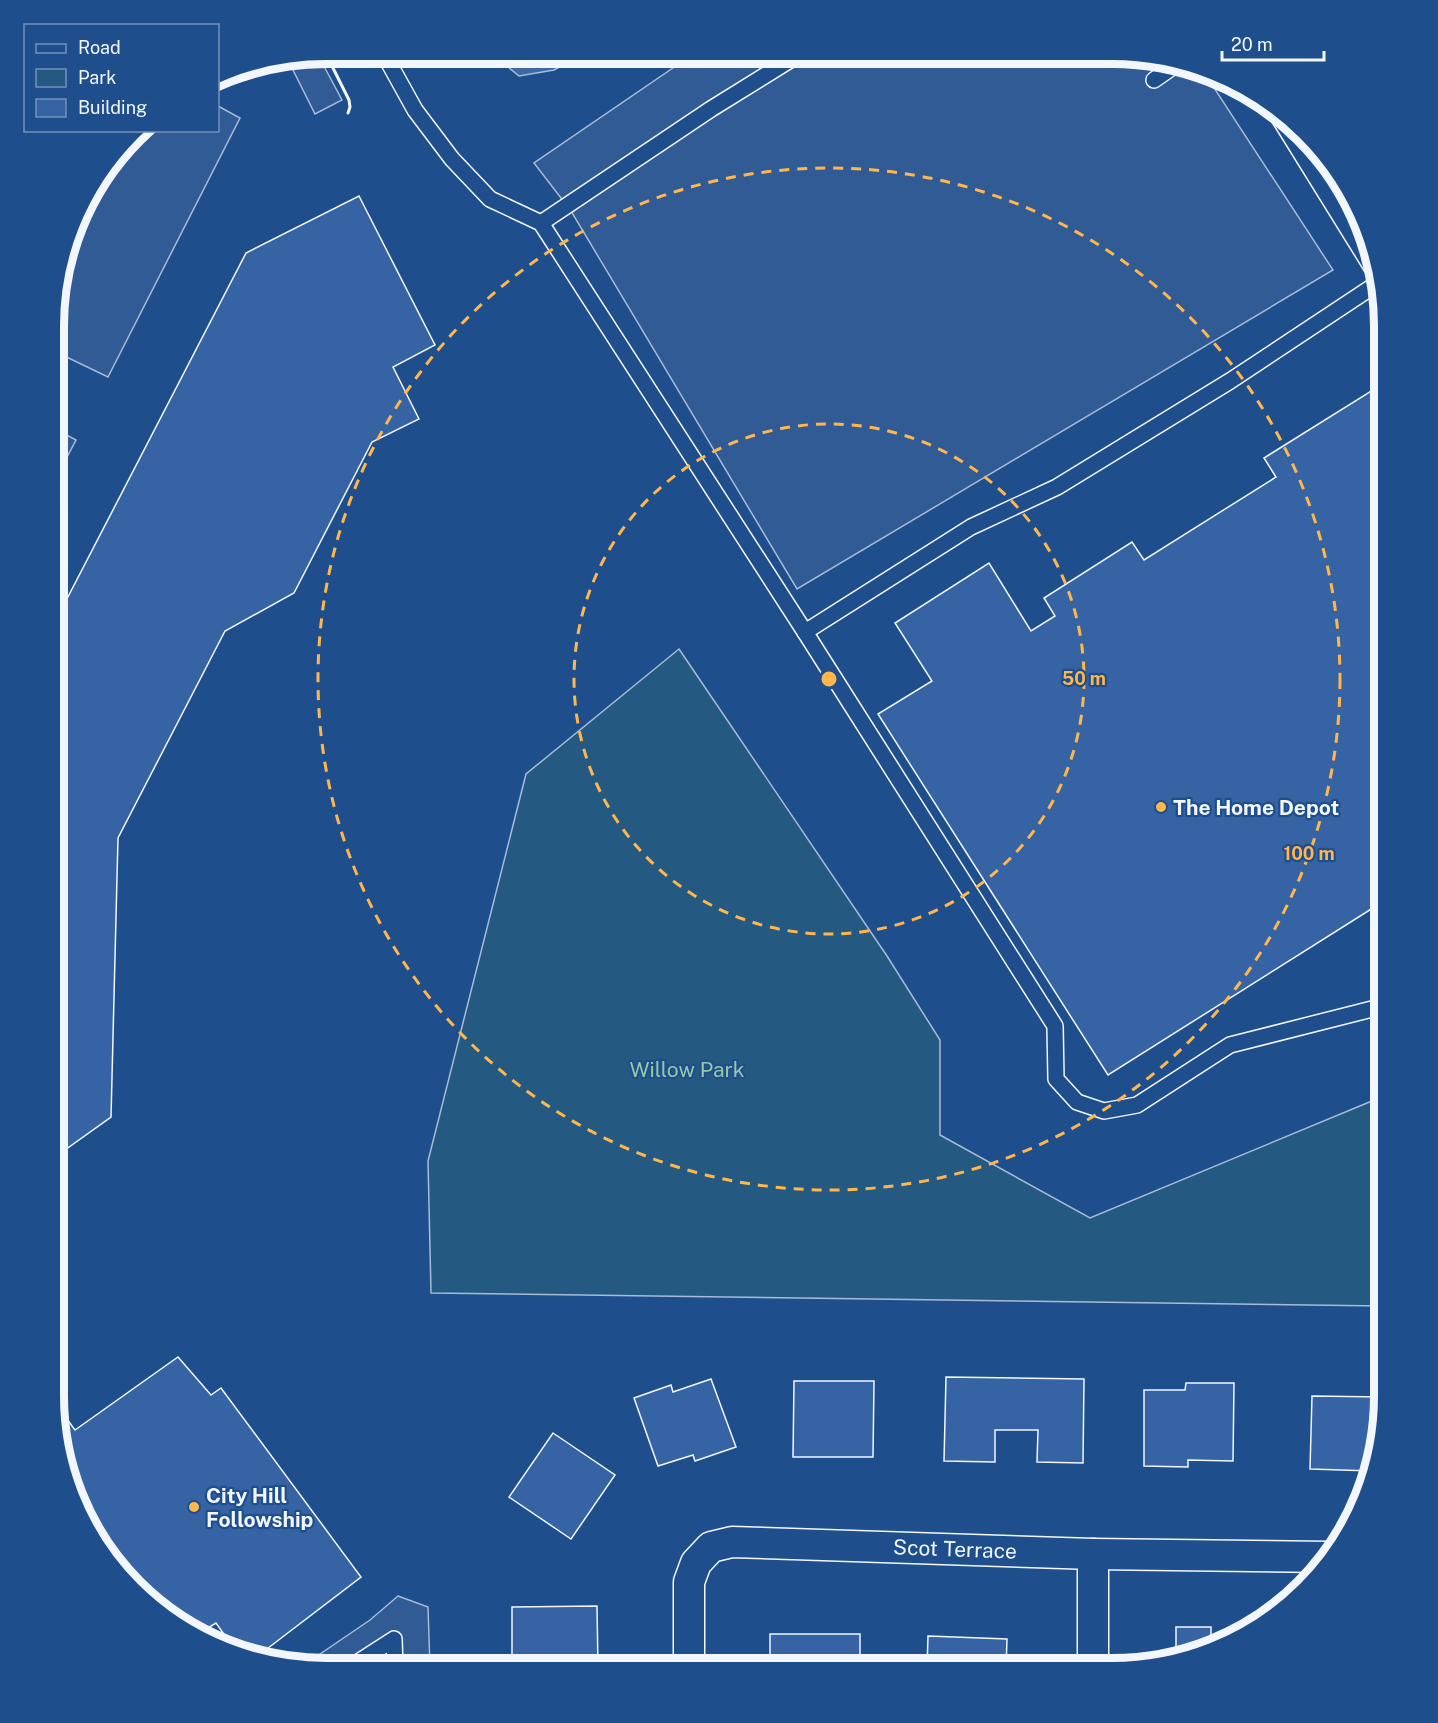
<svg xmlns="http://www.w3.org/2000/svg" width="1438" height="1723" viewBox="0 0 1438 1723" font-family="'Public Sans',sans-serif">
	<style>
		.green { fill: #245a82; stroke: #a8bbd7; stroke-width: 1.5 }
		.parking { fill: #305b95; stroke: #a8bbd7; stroke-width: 1.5 }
		.water { fill: #3b69a3; stroke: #a8bbd7; stroke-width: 1.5 }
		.building { fill: #3563a3; stroke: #f2f6ff; stroke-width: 1.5 }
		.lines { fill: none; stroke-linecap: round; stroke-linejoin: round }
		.lane-casing { stroke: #f2f6ff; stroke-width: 18 }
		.street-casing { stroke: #f2f6ff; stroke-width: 33 }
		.lane { stroke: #1f4e8c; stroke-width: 15 }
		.street { stroke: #1f4e8c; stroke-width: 30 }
		.wall { stroke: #f2f6ff; stroke-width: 3 }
		.ring { fill: none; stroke: #ffb74d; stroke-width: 3; stroke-dasharray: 10 8 }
		.poi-dot { fill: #ffb74d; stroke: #1f4e8c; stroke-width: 2 }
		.labels { text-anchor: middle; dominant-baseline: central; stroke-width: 4.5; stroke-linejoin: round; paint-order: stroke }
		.poi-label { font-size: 21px; font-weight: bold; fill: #f2f6ff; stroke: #1f4e8c; text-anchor: start }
		.park-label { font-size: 21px; fill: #97c8a6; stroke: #1f4e8c }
		.street-label { font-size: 21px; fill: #f2f6ff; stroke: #1f4e8c }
		.rim { fill: none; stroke: #f2f6ff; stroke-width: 8 }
		.centre { fill: #ffb74d; stroke: #1f4e8c; stroke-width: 3 }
		.ring-label { font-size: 18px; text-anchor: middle; font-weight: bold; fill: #ffb74d; stroke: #1f4e8c; stroke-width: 4.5; stroke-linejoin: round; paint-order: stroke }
	</style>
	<rect width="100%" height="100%" fill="#1f4e8c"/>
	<path class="green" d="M679,649L887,956L940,1040V1135L1090,1218L1384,1096L1383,1306L431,1293L428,1161L526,774Z"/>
	<g class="parking">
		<path d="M318,55L342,100L315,114L288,60Z"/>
		<path d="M692,55L1148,56L1209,80L1333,270L797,589L571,211L534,163Z"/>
		<path d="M218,106L240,118L108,377L56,352V290L90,190L122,152L155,131L218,130Z"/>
		<path d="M56,429L76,440L56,478Z"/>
		<path d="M398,1596L428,1607L430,1668H308L301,1667L370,1620Z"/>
	</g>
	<path class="water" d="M498,55V54L582,55L554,70L519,76L502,62Z"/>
	<g class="building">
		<path d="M359,196L435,345L393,367L419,419L372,442L294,593L225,631L118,838L111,1117L55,1157L56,620L246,253Z"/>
		<path d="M1384,383V901L1108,1075L878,714L932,681L895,623L989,563L1031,631L1055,616L1044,598L1132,542L1144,560L1276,477L1264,458Z"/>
		<path d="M178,1357L211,1395L221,1388L361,1577L255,1658L238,1654L216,1623L201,1632L188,1616L175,1623L91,1533L63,1468L55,1403L75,1430Z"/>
		<path d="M946,1377L1084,1379L1083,1463L1037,1462L1038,1430H995V1462L944,1461Z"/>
		<path d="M711,1379L736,1447L695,1461L693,1455L658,1466L634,1398L671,1385L673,1392Z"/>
		<path d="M794,1381H874L873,1457H793Z"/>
		<path d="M1186,1383H1234L1233,1461L1188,1460V1467L1144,1466V1390H1185Z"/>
		<path d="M1312,1396L1383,1397V1415L1372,1471L1310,1469Z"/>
		<path d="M553,1433L615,1475L571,1539L509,1497Z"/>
		<path d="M597,1606L598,1668H512V1607Z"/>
		<path d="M1176,1627H1211V1643H1215L1176,1654Z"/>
		<rect x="770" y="1634" width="90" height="34"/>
		<path d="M928,1636L1007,1639L1006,1668H927Z"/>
	</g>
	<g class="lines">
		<g class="lane-casing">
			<g id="lane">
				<path d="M384,54L415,110L452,159L490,199L541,223L805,632L1055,1026L1056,1079L1077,1102L1104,1111L1137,1105L1230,1045L1384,1006"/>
				<path d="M1154,80L1174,66"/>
				<path d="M1276,113L1377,276"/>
				<path d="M541,223L711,109L798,55"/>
				<path d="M805,632L971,527L1057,487L1230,381L1378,283"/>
				<path d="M349,1668L394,1639L395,1668"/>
			</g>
		</g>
		<g class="street-casing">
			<g id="street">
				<path d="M689,1668V1582L696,1563L711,1547L732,1542L1093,1554L1329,1557"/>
				<path d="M1093,1668V1554"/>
			</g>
		</g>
		<use href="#lane" class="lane"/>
		<use href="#street" class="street"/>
		<path class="wall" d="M326,54L349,100L350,107L348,113"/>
	</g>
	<g class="ring">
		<circle cx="829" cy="679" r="255"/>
		<circle cx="829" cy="679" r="511"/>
	</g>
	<g class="poi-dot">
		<circle cx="1161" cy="807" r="6"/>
		<circle cx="194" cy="1507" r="6"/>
	</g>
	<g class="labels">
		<g class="poi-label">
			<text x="1173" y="807">The Home Depot</text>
			<text x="206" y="1495">City Hill<tspan x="206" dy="24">Followship</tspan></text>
		</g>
		<g class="park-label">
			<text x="687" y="1069">Willow Park</text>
		</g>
		<g class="street-label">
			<text transform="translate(955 1549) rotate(2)">Scot Terrace</text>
		</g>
	</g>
	<path d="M0 0H1438V1723H0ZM326 64H1112A262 262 0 0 1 1374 326V1396A262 262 0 0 1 1112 1658H326A262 262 0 0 1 64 1396V326A262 262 0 0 1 326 64Z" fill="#1f4e8c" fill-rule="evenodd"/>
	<path class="rim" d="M326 64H1112A262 262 0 0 1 1374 326V1396A262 262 0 0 1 1112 1658H326A262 262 0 0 1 64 1396V326A262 262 0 0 1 326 64Z"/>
	<circle cx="829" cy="679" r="9" class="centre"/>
	<g class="ring-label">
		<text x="1084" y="685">50 m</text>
		<text x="1309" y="860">100 m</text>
	</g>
	<rect x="24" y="24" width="195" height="108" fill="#1f4e8c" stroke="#7391ba" stroke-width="1.5"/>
	<rect x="36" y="44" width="30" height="9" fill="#1f4e8c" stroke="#7391ba" stroke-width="1.5"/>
	<text x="78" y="54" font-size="18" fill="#f2f6ff">Road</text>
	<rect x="36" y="69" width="30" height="18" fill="#245a82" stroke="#7391ba" stroke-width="1.5"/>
	<text x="78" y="84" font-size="18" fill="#f2f6ff">Park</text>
	<rect x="36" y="99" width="30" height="18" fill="#3563a3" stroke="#7391ba" stroke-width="1.5"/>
	<text x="78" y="114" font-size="18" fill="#f2f6ff">Building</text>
	<path d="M1222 51v9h102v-9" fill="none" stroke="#f2f6ff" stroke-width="3"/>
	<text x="1231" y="51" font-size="18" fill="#f2f6ff" stroke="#1f4e8c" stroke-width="4.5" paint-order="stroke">20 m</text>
</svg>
